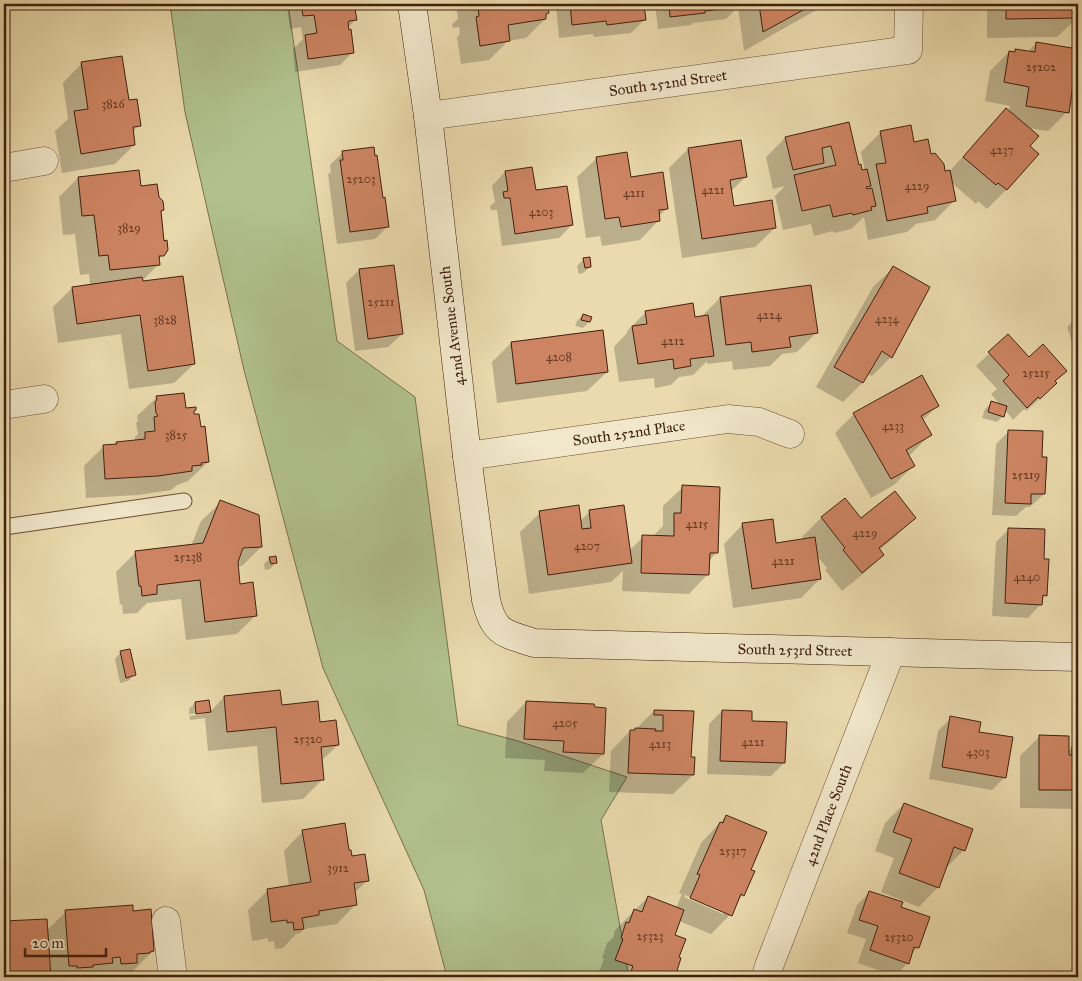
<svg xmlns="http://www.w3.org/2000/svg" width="1082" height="981" viewBox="0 0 1082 981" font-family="'IM FELL Great Primer',serif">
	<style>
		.green { fill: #b1c18e; stroke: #79704e }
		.shadow { fill: #0003; fill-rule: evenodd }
		.building { fill: #cd8462; stroke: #41200f }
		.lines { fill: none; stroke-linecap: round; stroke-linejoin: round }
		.lane-casing { stroke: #6b4e36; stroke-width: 17 }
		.street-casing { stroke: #6b4e36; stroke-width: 29 }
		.secondary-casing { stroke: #41200f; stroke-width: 29 }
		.lane { stroke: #f1e7ca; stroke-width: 15 }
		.street { stroke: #f1e7ca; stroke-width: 28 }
		.secondary { stroke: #f1e7ca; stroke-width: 28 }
		.labels { text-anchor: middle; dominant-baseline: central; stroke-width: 4.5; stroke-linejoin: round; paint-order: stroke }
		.number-label { font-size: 12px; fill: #643924 }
		.street-label { font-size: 15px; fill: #41200f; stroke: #f1e7ca }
	</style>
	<rect width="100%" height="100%" fill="#eadaad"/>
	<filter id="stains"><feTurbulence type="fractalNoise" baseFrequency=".004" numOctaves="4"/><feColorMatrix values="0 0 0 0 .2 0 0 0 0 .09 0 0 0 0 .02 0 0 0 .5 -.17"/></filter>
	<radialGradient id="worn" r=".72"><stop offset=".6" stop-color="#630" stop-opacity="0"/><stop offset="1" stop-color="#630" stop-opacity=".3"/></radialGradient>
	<path class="green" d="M170,4H288L337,341L415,397L458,725L518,741L627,777L601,820L629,977H447L424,890L323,668L244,370L185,112Z"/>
	<g class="shadow">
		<path d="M289,4H353L355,20L348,28L353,52L340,65L295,72L293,49L303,39L301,27L290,29L287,6Z"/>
		<path d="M456,4H546L547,13L545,15V19L526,38L508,41L489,60L461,64L457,37L460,34L459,27L453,28L452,24L458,19Z"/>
		<path d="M556,4H643L644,20L631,33L594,37L593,34L559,38Z"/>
		<path d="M655,4H827L744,51L738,7L726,19L693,23L691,25L658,29Z"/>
		<path d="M988,4H1077V18L1057,37L987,38V5Z"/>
		<path d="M1036,43L1067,112L1048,131L1028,128L1029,147L1037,154L1006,190L987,209L978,201L976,204L951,182L955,200L935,220L916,224L907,232L868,240L864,217L851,229L834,233L833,231L814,236L811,224L783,230L775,196L785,186L773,189L766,157L785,138L848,123L858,166L861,172L865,171L861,152L881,132L913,143L930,155L944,172L950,171L987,129L1006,109L1009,112L1010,106L985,101L990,71L1009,52L1014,53L1016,50L1028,52Z"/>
		<path d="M82,63L128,101L139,125L132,133L134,145L115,164L62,173L55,131L68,119L63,83Z"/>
		<path d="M688,149L746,177L730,192L733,207L775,228L755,247L682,258L669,168Z"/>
		<path d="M343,152L388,226L375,239L337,244L328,174L331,172L330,165Z"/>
		<path d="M597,158L629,178L667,208L658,217L659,220L640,240L602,246L600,236L586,238L577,177Z"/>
		<path d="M505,172L535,192L572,225L559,238L502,246L497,210H491L490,206L495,202L492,186Z"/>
		<path d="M78,178L140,187L157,197L163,210L160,213L163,255L158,259L159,264L141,282L194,364L174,383L129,389L121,334L58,343L53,307L72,288L90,285L89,274L80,275L75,234L63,235L59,197Z"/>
		<path d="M584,259L590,267L583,273L579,274L577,266Z"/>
		<path d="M893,268L891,357L872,376L867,374L862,383L843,402L816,387L873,287Z"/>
		<path d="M359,270L402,334L388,347L355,351L346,283Z"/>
		<path d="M810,286L816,333L797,352L782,354L770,366L733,370L732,361L707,364V361L693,375L679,377L671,385L655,388L654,378L619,382L614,347L627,333V331L646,312L694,318L701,317L720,298Z"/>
		<path d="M583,315L589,322L583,328L575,326L577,321Z"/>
		<path d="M1078,316V360L1067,327Z"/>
		<path d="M1008,336L1029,359L1054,381L1043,396L1026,411L1024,409L1013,420L1005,410L1003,416L997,422L982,418L985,409L991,403L1000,405L991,394L997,389L976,366Z"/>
		<path d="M511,343L607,372L587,391L497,403L492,362Z"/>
		<path d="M157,397L193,412L199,428L208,462L188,481L177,485L171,490L138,495L86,498L84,466L103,447L114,446L117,443L135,441V437L138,434L136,423L138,421L137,416Z"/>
		<path d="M937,406L922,421L930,435L911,454L908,456L913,466L894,485L871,498L835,433L854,414Z"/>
		<path d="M1009,431L1041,458L1044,494L1030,507H1026L1016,516L992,515L996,444Z"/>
		<path d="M683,487L717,552L709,561L708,574L689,594L622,591L623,571L611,582L529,594L520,532L540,513L580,521L590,511L629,551L643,537H655V534L663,526V506Z"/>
		<path d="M844,499L861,520L915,518L895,537L879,550L883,555L863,574L842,591L825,570L827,568L816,555L820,579L801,598L733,608L724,544L743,524L775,545L804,540L802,537L821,518Z"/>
		<path d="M221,502L261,547L242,566H237L239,585L256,615L237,634L186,640L181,599L147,603L137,613L123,614L122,604L120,605L116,572L136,552L191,546L201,521Z"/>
		<path d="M1009,529L1042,560L1046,595L1041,600V604L1028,618L992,616L996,542Z"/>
		<path d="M270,558L276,562L270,569L265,570L264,564Z"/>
		<path d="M121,652L134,675L128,681L120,683L115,659Z"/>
		<path d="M224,697L281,706L319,723L338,745L321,761L323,779L303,799L262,803L257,746L208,751L205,718L190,720L189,709L195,703L210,712ZM204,712V714L190,716V714Z"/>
		<path d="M526,702L603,754L583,773L544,771L545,760L505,758L507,722Z"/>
		<path d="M654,711L692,712L690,758L693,775L673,794L609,792L611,751L630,731H633L636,729Z"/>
		<path d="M722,711L751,723L784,763L771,776L707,774L709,724Z"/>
		<path d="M951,718L978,733L1005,777L992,790L929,779L938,731Z"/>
		<path d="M1040,736L1067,752L1073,747H1078V809L1020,808V756Z"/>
		<path d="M904,804L964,850L945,869L938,887L919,907L881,892L894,858L875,851L885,823Z"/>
		<path d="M726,816L750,871L743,895L736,902L730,915L711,934L679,921L673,935L677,958H679L674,977H597L604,959L602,958L607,943L613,938L615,930L648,897L676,908L682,894L679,893L701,843ZM685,895L725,912L723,914L684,897Z"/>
		<path d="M303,831L348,852L368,880L354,893L356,904L337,924L304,929L299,934H296L283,948L275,949L274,941L268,942V938L252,941L248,910L268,890L289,887L284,851Z"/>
		<path d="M870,892L899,907L918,947L911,954L908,963L895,976L858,963L866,939L847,933L857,905Z"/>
		<path d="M66,912H132L153,951L134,970L127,973L122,977H102L101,976L96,977H4V923L46,920V931Z"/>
	</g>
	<g class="building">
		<path d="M301,4H354L357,20L349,21L348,23L349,30L351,29L354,53L308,59L305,35L317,33L314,15L303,16Z"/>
		<path d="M471,4H547L549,13L546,14V19L508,25L510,41L480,46L476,17L479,16L478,8L472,9Z"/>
		<path d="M570,4H644L646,20L607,25L606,21L572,25Z"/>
		<path d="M669,4H740V7L705,11V13L670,17Z"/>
		<path d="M759,4H814L763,32Z"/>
		<path d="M1006,4H1078V18L1006,19Z"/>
		<path d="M1036,42L1078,49L1069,113L1026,106L1029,87L1004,82L1009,51L1015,52V49L1035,52Z"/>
		<path d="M122,56L129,100L137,99L141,126L133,127L135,145L81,154L74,111L88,109L81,62Z"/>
		<path d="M1006,108L1039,136L1030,146L1039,154L1007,190L998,183L996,185L963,157Z"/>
		<path d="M849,122L859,165L861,164L862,170L867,169L871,186L866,187L867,189L872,188L876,206L871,207L872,210L853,215L852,213L833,217L830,205L802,211L794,175L836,165L831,146L822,148L824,163L793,170L785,137Z"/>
		<path d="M911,125L914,142L928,139L931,154L935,153L944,164L945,171L950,170L956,201L927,207L928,213L887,221L876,164L886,163L880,131Z"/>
		<path d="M741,140L747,177L730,180L734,206L772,200L776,228L702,239L688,148Z"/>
		<path d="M374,147L375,156L377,155L383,198L385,197L389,227L350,232L340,160H343L342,151Z"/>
		<path d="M627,152L631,177L663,172L668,209L659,210L660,221L621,227L619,217L605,219L596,157Z"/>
		<path d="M532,167L536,190L567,186L573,225L515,234L510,198H504L503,192L508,191L505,171Z"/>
		<path d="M139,170L141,186L157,184L159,197L163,201L164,210L161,211L164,241L167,240L168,250L164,256H159L160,265L110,270L108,255L99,256L94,215L82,216L78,177Z"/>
		<path d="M590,257L591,267L585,268L583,258Z"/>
		<path d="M394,265L403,334L368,339L359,269Z"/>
		<path d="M893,266L930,287L892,358L882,351L863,383L834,367Z"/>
		<path d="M183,276L195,364L148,371L140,315L77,324L72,287L142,277L143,281Z"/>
		<path d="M811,285L818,333L789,337L791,347L752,352L751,342L726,345L720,297Z"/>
		<path d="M693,303L695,317L708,315L714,356L690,359L691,366L674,369L673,359L638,364L632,326L647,324L645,311Z"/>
		<path d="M583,314L592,317L590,322L581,320Z"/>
		<path d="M603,330L608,372L516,384L511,342Z"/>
		<path d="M1008,334L1029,357L1043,344L1067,371L1055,381L1057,383L1040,399L1038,397L1027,408L1003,381L1009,375L988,352Z"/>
		<path d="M922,375L939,406L921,416L932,435L906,450L915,466L891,479L853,413Z"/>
		<path d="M184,393L186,408L196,407V410L194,411V414H199L201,427L205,426L209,462L201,463L202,465L192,466V471L158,476L105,479L103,445L117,444L116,442L145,439V432L155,431L154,417L158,416L156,413L155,402L157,400L156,396Z"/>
		<path d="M991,401L1007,406L1004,417L988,412Z"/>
		<path d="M1008,430L1043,431L1042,457H1047L1045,494H1031V504L1005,503Z"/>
		<path d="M682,485L720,487L718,553H710L709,575L641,573L642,535L674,536V513H681Z"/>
		<path d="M895,491L916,518L879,548L884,555L862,573L843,550L845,548L821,517L845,498L861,518Z"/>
		<path d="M220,500L259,515L262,547L243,548L238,562L240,584L253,582L257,616L205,622L200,580L157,585V594L142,596L141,586H139L135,551L203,543Z"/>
		<path d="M579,505L582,529L591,528L589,510L624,505L632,563L548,575L539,511Z"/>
		<path d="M773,519L776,543L815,537L821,579L752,589L742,523Z"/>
		<path d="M1008,528L1045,529L1044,559H1049L1047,596L1043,595L1042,605L1005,603Z"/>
		<path d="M276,556L277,563L271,564L269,557Z"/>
		<path d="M130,649L136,675L126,678L120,651Z"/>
		<path d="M280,690L282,705L318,701L320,722L336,720L339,745L321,747L324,780L281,784L276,727L227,732L224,696Z"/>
		<path d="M209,700L211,712L196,714L195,702Z"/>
		<path d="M526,701L594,704L595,707L606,708L604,754L563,752L564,741L524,739Z"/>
		<path d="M654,710L694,711L691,757H695L694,775L628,773L630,730H635V728L656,729L655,731H663V715H654Z"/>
		<path d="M722,710L752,711V721L787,722L785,763L720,761Z"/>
		<path d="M950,716L981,722L979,732L1013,737L1006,778L942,767Z"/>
		<path d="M1039,735L1069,736V755H1072V746H1078V790H1039Z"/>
		<path d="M904,803L973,829L965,851L954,847L939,888L899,873L912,839L893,832Z"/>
		<path d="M726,815L767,832L751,870L755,871L744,896L741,894L732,916L690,898L700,875L697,874L720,822L723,823Z"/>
		<path d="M345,823L349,850H351L352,856L365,854L369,881L354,883L357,905L319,911V915L302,918L304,929L294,930L293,922L287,923V920L271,922L267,889L311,882L302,830Z"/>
		<path d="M869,891L903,902L901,907L930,917L919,948L914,947L909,964L870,950L878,926L859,920Z"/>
		<path d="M648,896L684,910L675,935L686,939L679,957L681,958L675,977H629L633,966L615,960L623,939L621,938L626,922L629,923L634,909L642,912Z"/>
		<path d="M133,905V911L151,909L154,951L150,952V953L137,954V963L121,964L120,957L112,958L113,963L93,965V967L77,968V966H69L65,910Z"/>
		<path d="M47,919L51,977H4V921Z"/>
		<path d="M864,972L877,977H860L861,975L863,976Z"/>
	</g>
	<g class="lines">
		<g class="lane-casing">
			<path id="lane" d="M4,527L184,501"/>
		</g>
		<g class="street-casing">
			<g id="street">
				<path d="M428,116L908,50L909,4"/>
				<path d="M4,168L44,161"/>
				<path d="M4,405L44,399"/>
				<path d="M467,456L728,419L759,422L790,434"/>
				<path d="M166,921L173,977"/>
				<path d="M766,977L769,966L891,652"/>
			</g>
		</g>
		<g class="secondary-casing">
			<path id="secondary" d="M412,4L428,116L467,456L486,600C494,634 504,633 534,643L1078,657"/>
		</g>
		<use href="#lane" class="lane"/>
		<use href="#street" class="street"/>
		<use href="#secondary" class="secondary"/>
	</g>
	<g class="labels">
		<g class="number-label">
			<text x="1041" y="67">25202</text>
			<text x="113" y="104">3826</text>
			<text x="1002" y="150">4237</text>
			<text x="361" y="179">25203</text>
			<text x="917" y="186">4229</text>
			<text x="713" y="190">4221</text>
			<text x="634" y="193">4211</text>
			<text x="541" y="212">4203</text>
			<text x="129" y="228">3829</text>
			<text x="381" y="302">25211</text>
			<text x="769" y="315">4224</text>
			<text x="887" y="319">4234</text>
			<text x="165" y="320">3828</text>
			<text x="673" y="341">4212</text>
			<text x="559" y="357">4208</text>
			<text x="1036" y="373">25215</text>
			<text x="893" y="426">4233</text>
			<text x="176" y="435">3825</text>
			<text x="1026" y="475">25219</text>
			<text x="697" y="524">4215</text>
			<text x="865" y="533">4229</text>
			<text x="587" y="546">4207</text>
			<text x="188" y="557">25238</text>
			<text x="783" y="561">4221</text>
			<text x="1027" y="577">4240</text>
			<text x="565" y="723">4205</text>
			<text x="308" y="739">25320</text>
			<text x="753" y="742">4221</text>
			<text x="660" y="744">4213</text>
			<text x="978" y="752">4303</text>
			<text x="733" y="851">25317</text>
			<text x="338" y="868">3912</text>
			<text x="650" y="936">25323</text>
			<text x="899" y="937">25320</text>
		</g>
		<g class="street-label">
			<text transform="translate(668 83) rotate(-8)">South 252nd Street</text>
			<text transform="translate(452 326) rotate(-97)">42nd Avenue South</text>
			<text transform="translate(629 433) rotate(-8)">South 252nd Place</text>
			<text transform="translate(795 650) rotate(1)">South 253rd Street</text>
			<text transform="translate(828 815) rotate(-69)">42nd Place South</text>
		</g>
	</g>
	<rect width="1082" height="981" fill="none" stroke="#eadaad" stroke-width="20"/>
	<rect x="5" y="5" width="1072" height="971" fill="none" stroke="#41200f" stroke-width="2.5"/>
	<rect x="10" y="10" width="1062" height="961" fill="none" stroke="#41200f"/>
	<path d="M25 948v8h81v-8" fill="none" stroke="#41200f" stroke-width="2.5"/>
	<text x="32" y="948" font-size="15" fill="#41200f" stroke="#f1e7ca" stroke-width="4" paint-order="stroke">20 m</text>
	<rect width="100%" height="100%" filter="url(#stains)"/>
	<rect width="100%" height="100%" fill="url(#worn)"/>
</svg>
